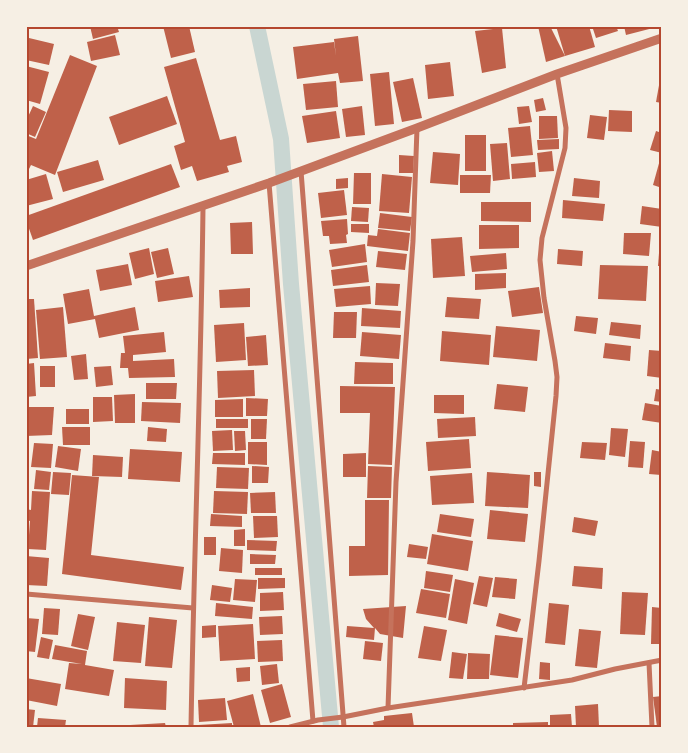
<svg xmlns="http://www.w3.org/2000/svg" width="688" height="753" viewBox="0 0 688 753" font-family="Mulish,sans-serif">
	<style>
		.lines { fill: none; stroke-linecap: round; stroke-linejoin: round }
		.canal { stroke: #c9d6d2; stroke-width: 16 }
		.building { fill: #bf614a }
		.minor { stroke: #c5725c; stroke-width: 5 }
		.tertiary { stroke: #c5725c; stroke-width: 9 }
		.neatline { fill: none; stroke: #b5482f; stroke-width: 2 }
	</style>
	<rect width="100%" height="100%" fill="#f6efe4"/>
	<g class="lines">
		<path class="canal" d="M257,26L281,139L291,284L331,727"/>
	</g>
	<g class="building">
		<path d="M90,26H117L119,32L93,39Z"/>
		<path d="M163,26H189L195,52L171,58Z"/>
		<path d="M538,26H550L565,56L546,62Z"/>
		<path d="M556,26H589L595,47L565,56Z"/>
		<path d="M592,26H616L618,31L596,38Z"/>
		<path d="M624,26H657V27L626,35Z"/>
		<path d="M502,28L506,68L482,73L475,31Z"/>
		<path d="M115,35L120,55L91,61L87,42Z"/>
		<path d="M358,36L363,81L340,83L338,73L297,79L293,47L334,42L336,56L334,39Z"/>
		<path d="M29,38L54,44L49,65L26,60V49Z"/>
		<path d="M70,55L97,66L55,175L31,165L26,175V135L36,139Z"/>
		<path d="M196,58L220,140L236,136L242,162L227,166L229,172L197,181L192,166L181,170L174,146L185,142L164,67Z"/>
		<path d="M450,62L454,96L428,99L425,65Z"/>
		<path d="M26,66L49,72L40,104L26,100Z"/>
		<path d="M389,72L394,124L375,126L370,74Z"/>
		<path d="M661,74H662V103L656,102Z"/>
		<path d="M413,78L422,118L402,122L393,82Z"/>
		<path d="M336,81L338,107L306,110L303,84Z"/>
		<path d="M167,96L177,124L119,145L109,117Z"/>
		<path d="M543,98L546,110L536,112L534,100Z"/>
		<path d="M33,106L46,112L35,137L26,133V118L27,119Z"/>
		<path d="M362,106L365,135L346,137L342,109Z"/>
		<path d="M529,106L532,122L519,124L517,107Z"/>
		<path d="M609,110L632,111V132L608,131Z"/>
		<path d="M336,111L340,138L307,143L302,116Z"/>
		<path d="M590,115L607,117L604,140L587,138Z"/>
		<path d="M539,116H557L558,138L539,139Z"/>
		<path d="M530,126L533,155L511,157L508,128Z"/>
		<path d="M656,131L662,133V153L650,150Z"/>
		<rect x="465" y="135" width="21" height="36"/>
		<path d="M559,139V149L538,150L537,140Z"/>
		<path d="M507,143L510,179L493,181L490,144Z"/>
		<path d="M552,151L554,171L539,172L537,153Z"/>
		<path d="M433,152L460,154L458,185L430,183Z"/>
		<path d="M399,155L414,156L413,173H399Z"/>
		<path d="M661,156H662V188L653,185Z"/>
		<path d="M98,160L104,180L63,192L57,172Z"/>
		<path d="M535,162L536,177L512,179L511,164Z"/>
		<path d="M171,164L180,187L33,240L26,220V216Z"/>
		<path d="M354,173H371V204H353Z"/>
		<path d="M46,174L53,199L26,206V180Z"/>
		<path d="M382,174L412,177L409,213L379,211Z"/>
		<path d="M460,175H491L490,193H460Z"/>
		<path d="M348,178V188L336,189V179Z"/>
		<path d="M574,178L600,181L599,198L572,196Z"/>
		<path d="M344,190L347,215L321,218L318,193Z"/>
		<path d="M563,200L605,204L603,221L562,218Z"/>
		<path d="M481,202H531V222L481,221Z"/>
		<path d="M642,206L662,209V227L640,224Z"/>
		<path d="M352,207L369,208L368,222L351,221Z"/>
		<path d="M380,213L412,217L410,231L378,228Z"/>
		<path d="M347,219L348,234L346,235L347,243L330,244L329,236H323L321,221Z"/>
		<path d="M252,222L253,254H231L230,223Z"/>
		<path d="M351,224H369V233L351,232Z"/>
		<path d="M479,225H519V248L479,249Z"/>
		<path d="M378,229L410,233L408,251L367,246L368,235L377,236Z"/>
		<path d="M624,233H651L649,256L623,254Z"/>
		<path d="M462,237L465,276L433,278L431,239Z"/>
		<path d="M660,240H662V266H658Z"/>
		<path d="M365,244L367,262L332,267L329,250Z"/>
		<path d="M149,248L154,274L135,279L129,253Z"/>
		<path d="M168,248L174,274L157,278L151,252Z"/>
		<path d="M558,249L583,251L582,266L557,264Z"/>
		<path d="M378,251L407,254L405,270L376,267Z"/>
		<path d="M506,253L507,269L472,272L470,256Z"/>
		<path d="M128,264L132,285L100,291L96,270Z"/>
		<path d="M367,265L369,282L333,286L331,270Z"/>
		<path d="M600,265L648,266L646,301L598,299Z"/>
		<path d="M506,273V288L475,290V274Z"/>
		<path d="M189,276L193,297L158,302L155,281Z"/>
		<path d="M376,283L400,284L398,306L375,305Z"/>
		<path d="M370,286L371,304L336,307L334,289Z"/>
		<path d="M539,287L543,313L512,317L508,291Z"/>
		<path d="M250,288V307L220,308L219,290Z"/>
		<path d="M89,289L94,316L135,307L139,330L99,338L95,319L68,324L63,294Z"/>
		<path d="M447,297L481,299L479,319L445,317Z"/>
		<path d="M26,299H34L38,358L26,359Z"/>
		<path d="M63,307L67,357L40,359L36,310Z"/>
		<path d="M362,308L401,311L400,328L361,326Z"/>
		<path d="M334,312H357L356,338H333Z"/>
		<path d="M576,316L598,318L596,334L574,331Z"/>
		<path d="M611,322L641,325L640,339L609,335Z"/>
		<path d="M244,323L246,360L216,362L214,325Z"/>
		<path d="M496,326L540,330L537,361L493,357Z"/>
		<path d="M442,331L491,335L489,365L440,361Z"/>
		<path d="M164,332L166,352L133,355V361L174,359L175,377L129,378L128,368H120L121,353H125L123,336Z"/>
		<path d="M362,332L401,335L399,359L360,356Z"/>
		<path d="M266,335L268,365L248,366L246,337Z"/>
		<path d="M605,343L631,346L630,361L603,358Z"/>
		<path d="M649,350L662,351V378L647,376Z"/>
		<path d="M86,354L88,379L74,380L71,356Z"/>
		<path d="M355,362L393,363V384H354Z"/>
		<path d="M34,363L36,396L26,397V364Z"/>
		<rect x="40" y="366" width="15" height="21"/>
		<path d="M111,366L113,385L96,387L94,367Z"/>
		<path d="M254,370L255,396L218,398L217,371Z"/>
		<path d="M146,383H177L176,399H146Z"/>
		<path d="M497,384L528,387L525,412L494,409Z"/>
		<path d="M340,386L395,387L392,465L368,464L370,413H340Z"/>
		<path d="M656,389L662,390V402L654,401Z"/>
		<path d="M135,394V423H115L114,395Z"/>
		<path d="M434,395H464V414L434,413Z"/>
		<path d="M93,397H112L113,421L93,422Z"/>
		<path d="M246,398L268,399L267,416H246Z"/>
		<path d="M243,399V417H215V400Z"/>
		<path d="M142,402L181,403L180,423L141,421Z"/>
		<path d="M645,403L662,406V423L642,420Z"/>
		<path d="M26,407H54L52,435L26,436Z"/>
		<rect x="66" y="409" width="23" height="15"/>
		<path d="M475,417L476,436L438,438L437,419Z"/>
		<rect x="216" y="419" width="32" height="9"/>
		<path d="M251,419H267L266,439H251Z"/>
		<path d="M62,427H90V445H63Z"/>
		<path d="M148,427L167,429L166,442L147,441Z"/>
		<path d="M611,428L628,429L625,457L609,455Z"/>
		<path d="M232,430L233,450L213,451L212,431Z"/>
		<path d="M234,431H245L246,450L235,451Z"/>
		<path d="M469,439L471,468L428,471L426,442Z"/>
		<path d="M630,441L645,442L643,468L628,467Z"/>
		<path d="M248,442H267V465L248,464Z"/>
		<path d="M582,442L607,443L605,460L580,458Z"/>
		<path d="M34,443L53,444L51,468L31,467Z"/>
		<path d="M58,446L81,449L78,471L55,467Z"/>
		<path d="M130,449L182,452L180,482L128,479Z"/>
		<path d="M652,450L662,452L661,475L649,474Z"/>
		<path d="M213,453H245V465L212,464Z"/>
		<path d="M366,453V477H343V454Z"/>
		<path d="M93,455L123,457L122,477L92,476Z"/>
		<path d="M252,466L269,467L268,483H252Z"/>
		<path d="M368,466L392,467L391,498H367Z"/>
		<path d="M217,467L249,468L248,489L216,488Z"/>
		<path d="M36,470L51,472L49,490L34,489Z"/>
		<path d="M53,472L71,473L69,495L51,494Z"/>
		<path d="M487,472L530,475L528,508L485,506Z"/>
		<path d="M534,472H541V487L534,486Z"/>
		<path d="M472,473L474,503L432,505L430,476Z"/>
		<path d="M72,475L99,477L91,555L184,567L181,590L62,574Z"/>
		<path d="M32,491L50,492L46,550L28,549L30,521L26,520V509L31,510Z"/>
		<path d="M214,491L248,492L247,514L213,513Z"/>
		<path d="M275,492L276,513H251L250,493Z"/>
		<path d="M365,500H389L388,575L349,576V546H365Z"/>
		<path d="M490,510L528,514L525,542L487,539Z"/>
		<path d="M211,514L242,516V527L210,526Z"/>
		<path d="M440,514L474,519L471,537L437,532Z"/>
		<path d="M253,516H277L278,537L254,538Z"/>
		<path d="M574,517L598,521L595,536L572,532Z"/>
		<path d="M245,529V546H234V530Z"/>
		<path d="M432,534L473,541L468,571L427,564Z"/>
		<rect x="204" y="537" width="12" height="18"/>
		<path d="M247,540L277,541L276,551L247,550Z"/>
		<path d="M409,544L428,547L426,559L407,557Z"/>
		<path d="M221,548L243,550L242,573L219,571Z"/>
		<path d="M250,554L276,555L275,564H250Z"/>
		<path d="M26,556L49,558L47,586L26,585Z"/>
		<path d="M574,566L603,568L602,589L572,586Z"/>
		<rect x="255" y="568" width="27" height="7"/>
		<path d="M426,571L453,575L450,592L424,588Z"/>
		<path d="M479,576L493,578L487,607L473,604Z"/>
		<path d="M495,577L517,579L515,599L492,597Z"/>
		<path d="M258,578H285V588L258,589Z"/>
		<path d="M235,579L257,580L255,602L233,600Z"/>
		<path d="M455,579L474,583L467,624L448,620Z"/>
		<path d="M212,585L232,588L230,602L210,600Z"/>
		<path d="M421,589L450,594L446,618L416,613Z"/>
		<path d="M283,592L284,610L260,611V593Z"/>
		<path d="M622,592L648,593L645,635L620,634Z"/>
		<path d="M216,603L253,607L252,619L215,616Z"/>
		<path d="M549,603L569,605L565,645L545,643Z"/>
		<path d="M406,606L403,638L380,634L375,628L374,640L346,637L347,626L374,628L366,619L363,609Z"/>
		<path d="M652,607L662,608V644H651Z"/>
		<path d="M44,608L60,609L58,635L42,634Z"/>
		<path d="M499,613L521,619L517,632L496,626Z"/>
		<path d="M78,614L95,617L88,650L71,646Z"/>
		<path d="M282,616L283,634L260,635L259,617Z"/>
		<path d="M149,617L177,620L172,668L145,666Z"/>
		<path d="M26,618L39,619L35,652L26,651Z"/>
		<path d="M117,622L145,625L141,663L113,661Z"/>
		<path d="M253,624L255,659L220,661L218,626Z"/>
		<path d="M216,625V637L202,638V626Z"/>
		<path d="M424,626L447,630L441,661L418,658Z"/>
		<path d="M579,629L601,631L597,668L575,666Z"/>
		<path d="M495,635L523,638L518,678L490,675Z"/>
		<path d="M41,637L53,640L49,659L37,657Z"/>
		<path d="M282,640L283,661L258,662L257,641Z"/>
		<path d="M365,641L383,643L381,661L363,659Z"/>
		<path d="M55,645L87,651L85,665L114,670L109,696L65,689L69,663L82,664L52,659Z"/>
		<path d="M452,652L467,654L463,679L449,678Z"/>
		<path d="M468,653L490,654L489,679H467Z"/>
		<path d="M540,662L550,663V680L539,679Z"/>
		<path d="M277,664L279,683L262,685L260,666Z"/>
		<path d="M250,667V681L237,682L236,668Z"/>
		<path d="M26,678L61,684L57,706L26,700Z"/>
		<path d="M125,678L167,681L166,710L124,708Z"/>
		<path d="M282,684L291,717L270,723L261,690Z"/>
		<path d="M253,694L261,727H234L227,701Z"/>
		<path d="M662,696V727H657L653,697Z"/>
		<path d="M225,698L227,720L199,722L198,700Z"/>
		<path d="M598,704L599,727H576L575,706Z"/>
		<path d="M26,709L35,710L33,727H26Z"/>
		<path d="M412,713L414,727H374L373,722L384,720V716Z"/>
		<path d="M571,714L572,727H550V715Z"/>
		<path d="M38,718L66,720L65,727H37Z"/>
		<path d="M548,722V727H513V723Z"/>
		<path d="M165,723L166,727H130V725Z"/>
		<path d="M232,723V727H198V725Z"/>
	</g>
	<g class="lines">
		<g class="minor">
			<path d="M301,171L344,727"/>
			<path d="M269,183L313,721"/>
			<path d="M26,594L193,608"/>
			<path d="M649,663L652,727"/>
			<path d="M524,688L539,561L556,396L557,377L555,361L544,298L540,260L542,238L565,148L566,128L557,74"/>
			<path d="M388,708L396,482L413,241L417,128"/>
			<path d="M191,727C194,553 201,380 203,207"/>
			<path d="M290,727L318,720L343,717L388,708L572,680L615,669L662,660"/>
		</g>
		<path class="tertiary" d="M26,266L269,183L417,128L557,74L662,38"/>
	</g>
	<rect width="688" height="753" fill="none" stroke="#f6efe4" stroke-width="55"/>
	<rect x="28" y="28" width="632" height="698" class="neatline"/>
</svg>
